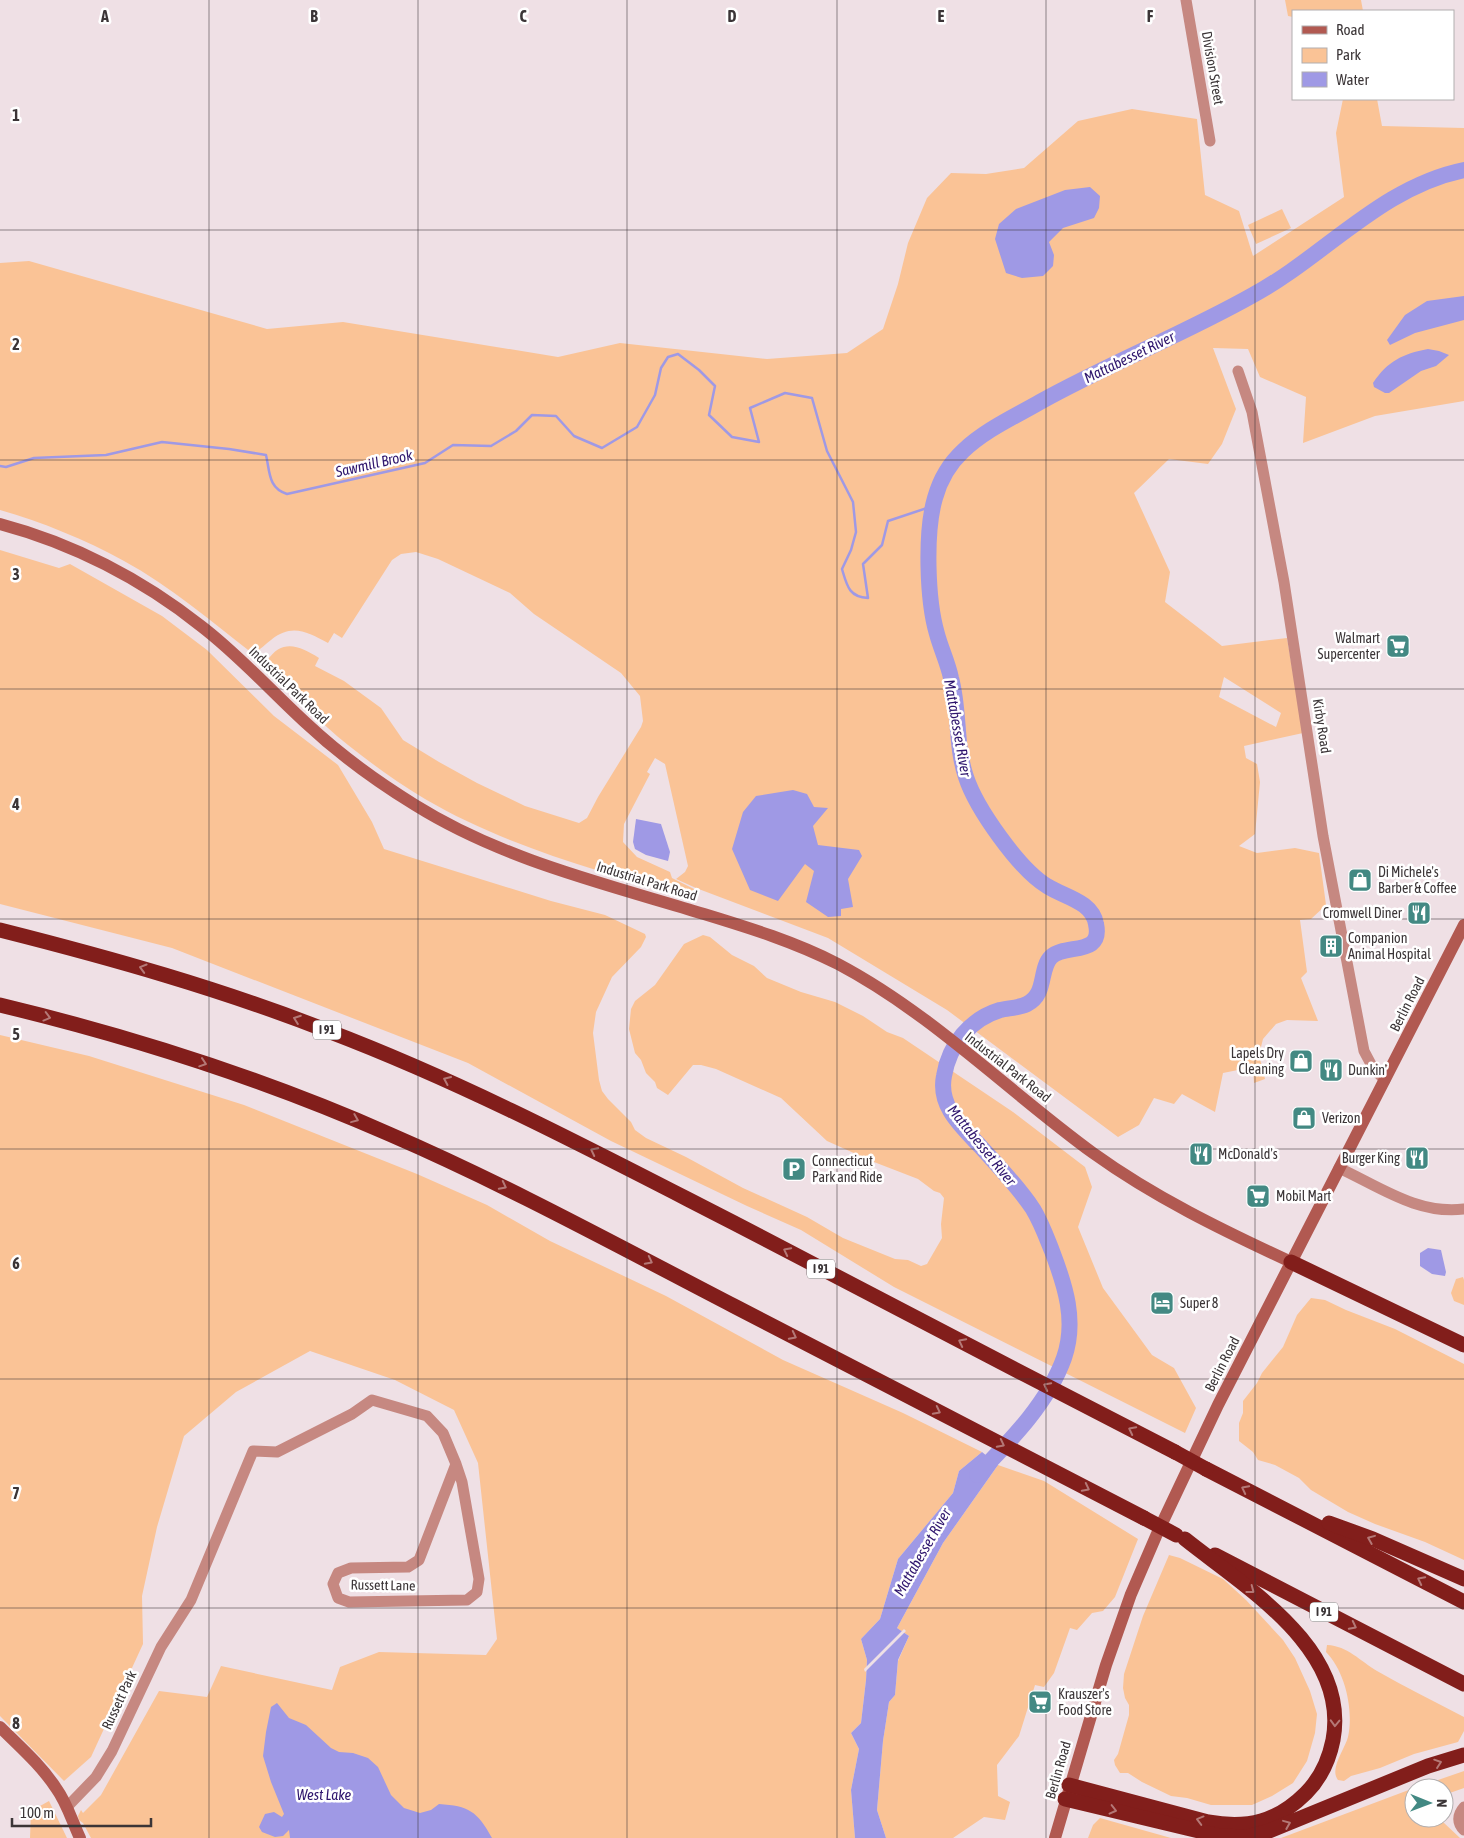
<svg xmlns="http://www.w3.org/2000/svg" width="1464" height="1838" viewBox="0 0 1464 1838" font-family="'Asap Condensed',sans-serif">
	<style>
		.green { fill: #fac396; fill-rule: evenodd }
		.water { fill: #9f99e5 }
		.pier { fill: #efe0e5 }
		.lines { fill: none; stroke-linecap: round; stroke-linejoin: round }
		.stream { stroke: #9f99e5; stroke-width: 2.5 }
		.river { stroke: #9f99e5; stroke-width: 16 }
		.street { stroke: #c68881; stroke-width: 11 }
		.secondary { stroke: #b15951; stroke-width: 12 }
		.highway { stroke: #821e1b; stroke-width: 15 }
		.highway-bridge { stroke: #821e1b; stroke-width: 15 }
		.oneway { stroke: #b47876 }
		.grid { fill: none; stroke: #3b3537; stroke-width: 1; stroke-opacity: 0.55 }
		.labels { text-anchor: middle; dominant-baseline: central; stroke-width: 5; stroke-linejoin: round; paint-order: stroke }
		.shield { fill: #fff; stroke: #767273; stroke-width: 1 }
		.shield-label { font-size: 12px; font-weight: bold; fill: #3b3537 }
		.street-label { font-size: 14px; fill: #3b3537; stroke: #fff }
		.poi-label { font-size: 14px; fill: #3b3537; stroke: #fff; text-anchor: start }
		.water-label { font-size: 15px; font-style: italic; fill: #2e156d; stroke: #fff }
		.grid-label { font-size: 16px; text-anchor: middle; font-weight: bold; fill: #3b3537; stroke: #fff; stroke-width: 5; stroke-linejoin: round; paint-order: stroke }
	</style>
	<rect width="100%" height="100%" fill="#efe0e5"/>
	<g class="green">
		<path d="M1285,0H1361L1363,11H1293V17L1288,16Z"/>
		<path d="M1343,99H1377L1382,126L1464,128V401L1375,416L1303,443L1306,397L1260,377L1248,349L1213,348L1236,409L1222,444L1208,464L1169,459L1134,493L1170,572L1165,602L1222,646L1287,638L1303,733L1244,746L1246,758L1257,764L1260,782L1255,834L1239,846L1257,853L1295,848L1319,853L1326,905L1311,919L1300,920L1307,972L1301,978L1318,1021L1287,1020L1276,1024L1263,1039L1259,1055L1265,1079L1254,1083L1253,1067L1223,1073L1215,1112L1182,1094L1174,1104L1154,1098L1139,1125L1118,1137L947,1010L828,938L696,888L676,879L685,872L688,866L665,764L655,758L647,772L650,774L624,824L623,842L637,857L670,872L672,878L694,889L690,898C600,871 507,847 425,799C398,783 372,764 348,745C319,722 294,695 267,670V661C282,638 300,646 319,658L315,666L344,681L381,708L403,740L439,762L477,783L525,806L579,823L587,818L598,797L641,727L643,721L640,696L621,673L534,614L510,593L438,559L416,552L401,554L392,560L342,638L334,633L328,643C307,632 292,623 271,640C264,645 260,651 252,653C211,621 170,586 124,561C86,540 42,522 0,510V263L29,261L267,329L343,322L558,357L620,343L767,359L847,353L883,329L898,284L908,243L927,198L951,173L986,174L1024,168L1078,121L1132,109L1197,119L1205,195L1239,211L1253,256L1344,197L1336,133ZM1224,677L1281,713L1276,727L1219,697Z"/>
		<path d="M1282,209L1291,228L1256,244L1248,225Z"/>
		<path d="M0,550L59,568L70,564L162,616L207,650L274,716L338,765L372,822L384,849L551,901L605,915L645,934L646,937L641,947L612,977L596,1012L593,1033L599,1080L602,1091L608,1099L631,1122L635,1130L646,1138L686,1157L743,1188L807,1217L843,1238L895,1259L908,1260L921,1266L927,1264L942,1238L941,1224L944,1198L940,1193L934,1191L918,1179L874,1162L827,1141L781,1098L716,1069L701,1065H693L668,1095L657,1088L655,1082L646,1073L641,1060L635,1053L629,1029L631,1009L635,1001L655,985L684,944L703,935L710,937L732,955L754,966L767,978L801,992L835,1002L863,1016L887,1032L903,1038L1013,1112L1085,1167L1092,1187L1078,1227L1103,1288L1152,1355L1174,1368L1196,1408L1185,1433L894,1287L801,1230L747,1206L611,1141L468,1063L172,948L0,904Z"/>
		<path d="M0,1035L89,1056L244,1105L417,1174L487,1205L550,1241L666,1296L783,1360L903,1413L982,1452L959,1471L953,1493L898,1559L880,1619L861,1639L867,1660L866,1680L861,1723L851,1733L859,1749L851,1790L855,1838H91L83,1823L79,1820L78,1816L81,1810L83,1813L101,1795L159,1691L207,1697L221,1666L332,1690L340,1667L379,1652L486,1655L497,1639L478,1463L454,1410L395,1380L310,1351L236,1392L184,1436L157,1527L142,1596L143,1644L91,1757L64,1781L0,1716Z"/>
		<path d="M1463,1277L1464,1280V1305L1454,1301L1451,1293L1456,1279Z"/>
		<path d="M1311,1298L1325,1300L1346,1310L1395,1329L1464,1364V1560L1425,1542L1375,1524L1348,1512L1311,1490L1299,1478L1275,1465L1258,1460L1253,1452L1239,1441V1423L1243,1413V1401L1257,1383L1262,1373L1283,1347L1297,1315Z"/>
		<path d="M998,1465L1044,1481L1138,1539L1115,1597L1103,1611L1092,1613L1077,1630L1070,1628L1054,1673L1044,1687L1035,1685L1019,1736L997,1765L998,1796L1010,1802L1005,1820L984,1817L953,1838H886L877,1810L883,1741L889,1702L895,1695L898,1661L909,1636L897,1628L943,1543Z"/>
		<path d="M1169,1555L1180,1558L1223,1579L1246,1600L1283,1640L1295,1658L1310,1691L1317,1714L1315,1733L1307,1761L1293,1783L1272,1796L1252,1805H1211L1187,1798L1171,1796L1142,1782L1128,1773H1120L1115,1765L1114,1760L1118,1754L1129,1715V1705L1125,1698L1123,1688L1124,1674L1143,1616Z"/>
		<path d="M1327,1645C1348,1646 1360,1661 1377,1671C1405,1687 1434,1701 1462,1716L1464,1717V1731L1458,1742L1414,1754L1380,1768L1351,1776L1344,1781L1338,1780C1329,1769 1345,1749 1348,1737C1354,1710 1345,1671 1326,1652Z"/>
		<path d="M1464,1771V1788L1444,1795V1788H1415Z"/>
		<path d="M1414,1788V1818H1443V1822L1460,1838H1281Z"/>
		<path d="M49,1801L67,1838H30L31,1811Z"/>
		<path d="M1100,1818L1171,1838H1088L1093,1825Z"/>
	</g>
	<g class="water">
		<path d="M1090,187L1100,196L1099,208L1094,218L1063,228L1049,242L1054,255L1053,266L1043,276L1022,278L1006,273L995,239L999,224L1016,209L1065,190Z"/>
		<path d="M1464,296V320L1415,333L1390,345L1387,340L1405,315L1427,301Z"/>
		<path d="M1428,349L1439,351L1449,355L1436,366L1421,371L1389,393H1385L1374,387L1373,383C1388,361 1402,354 1428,349Z"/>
		<path d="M793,790L807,794L814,807L828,808L813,826L818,845L859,850L862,856L848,879L853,907L841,909V916L828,917L806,902L814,871L805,864L778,901L750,890L732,849L743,812L756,796Z"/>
		<path d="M636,819L661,824L670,852L668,861L646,855L635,849L633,842Z"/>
		<path d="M1428,1248L1441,1250L1446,1272L1445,1276L1432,1274L1420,1266V1253Z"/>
		<path d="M982,1452L998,1465L943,1543L897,1628L909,1636L898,1660L895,1695L889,1702L883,1741L877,1810L886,1838H855L851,1790L859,1749L851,1733L861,1723L866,1680L867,1660L861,1639L880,1619L898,1559L953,1493L959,1471Z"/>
		<path d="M277,1703L289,1718L306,1725L331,1748L339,1752L353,1753L368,1758L378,1767L391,1795L404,1808L420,1813L431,1810L439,1804C469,1806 477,1811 492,1838H290L289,1830L283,1836L275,1837L262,1832L259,1827L265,1814L274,1812L282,1817L284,1814L271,1782L263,1756L266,1732L271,1707Z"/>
	</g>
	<path class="pier" d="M904,1629L906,1631L865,1672L864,1669Z"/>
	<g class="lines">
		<path class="stream" d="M0,466L6,467L34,458L106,455L162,442L229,449L266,455C270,472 268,488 287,494L425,463L453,445L491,446L516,431L532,415L556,416L574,436L602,448L637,427L655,395L661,368L668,357L678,354L699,370L715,386L709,415L732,437L759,442L750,408L785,393L812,398L827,451L853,502L856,532L851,550L842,569C847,586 849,597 868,598L863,564L882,545L888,521L933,506"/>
		<path class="river" d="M977,1475C1010,1441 1048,1403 1064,1358C1077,1321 1065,1285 1052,1251C1046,1236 1041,1222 1033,1209C1018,1186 998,1166 980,1146C961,1126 938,1106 944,1076C949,1045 970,1019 1000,1010C1008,1008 1019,1008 1027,1004C1047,994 1039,969 1051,957C1065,943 1103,957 1096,924C1092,901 1064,897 1047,886C1019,869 976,808 966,777C955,745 960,711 951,678C948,663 941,649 937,634C927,600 925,532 935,498C940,480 949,464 963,451C985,430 1014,417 1040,402C1110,363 1184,334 1253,295C1325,256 1381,187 1464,170"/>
		<g class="street">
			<path d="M1186,0L1210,141"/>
			<path d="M1238,371L1252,412L1284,582L1323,836L1364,1051L1373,1068L1385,1080"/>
			<path d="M1339,1168C1380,1187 1418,1215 1464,1209"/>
			<path d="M67,1807L96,1777L112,1751L161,1647L191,1600L253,1451L277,1452L352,1414L372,1400L427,1416L443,1433L456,1464L419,1560L408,1567L351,1568L338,1573L333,1584L338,1598L349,1602L467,1600L477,1592L479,1579L462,1482L456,1464"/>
			<path d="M1464,1807C1457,1815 1457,1823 1464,1830"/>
		</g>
		<g class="secondary">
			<path d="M0,524C72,543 142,579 201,626C239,655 271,691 306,723C339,754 376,781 415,805C503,860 606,884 704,914C750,928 795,942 838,964C931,1013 1008,1091 1093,1153C1154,1197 1222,1230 1291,1262"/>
			<path d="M0,1727C19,1746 41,1765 56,1788C67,1803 72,1821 80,1838"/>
			<path d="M1055,1838L1106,1665L1131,1594L1156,1536L1218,1405L1464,925"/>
		</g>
		<g class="highway">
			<path d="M0,930C111,958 221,989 328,1031C470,1085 603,1156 738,1225C883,1301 1029,1377 1175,1452"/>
			<path d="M0,1005C133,1037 264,1079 389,1134C507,1185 620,1247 734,1306C871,1377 1007,1447 1144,1518"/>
			<path d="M1291,1262L1464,1345"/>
			<path d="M1206,1469L1464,1602"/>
			<path d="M1329,1523L1373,1539L1464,1579"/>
			<path d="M1215,1555L1464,1684"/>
			<path d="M1069,1785L1208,1822C1248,1829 1277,1822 1306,1793C1321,1778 1329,1760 1333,1740C1350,1649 1245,1587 1185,1539"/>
			<path d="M1065,1799L1220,1836L1247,1837L1269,1831L1428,1766L1464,1755"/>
		</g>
		<g class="highway-bridge">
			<path d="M1175,1452L1206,1469"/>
			<path d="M1144,1518L1176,1535"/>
		</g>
	</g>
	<defs><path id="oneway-chevron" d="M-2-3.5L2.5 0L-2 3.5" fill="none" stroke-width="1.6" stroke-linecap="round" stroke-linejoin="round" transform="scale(1.25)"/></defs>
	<g class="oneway">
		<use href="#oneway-chevron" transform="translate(143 968) rotate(-164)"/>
		<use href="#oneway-chevron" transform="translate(47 1017) rotate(15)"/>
		<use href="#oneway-chevron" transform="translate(297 1019) rotate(-160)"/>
		<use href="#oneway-chevron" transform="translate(203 1063) rotate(18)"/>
		<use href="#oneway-chevron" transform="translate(447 1080) rotate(-156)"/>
		<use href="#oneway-chevron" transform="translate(355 1119) rotate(22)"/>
		<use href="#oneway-chevron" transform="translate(594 1151) rotate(-153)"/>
		<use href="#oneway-chevron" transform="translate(503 1186) rotate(27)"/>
		<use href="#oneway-chevron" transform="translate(787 1251) rotate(-153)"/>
		<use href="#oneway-chevron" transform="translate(649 1261) rotate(27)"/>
		<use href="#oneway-chevron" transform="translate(793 1336) rotate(27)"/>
		<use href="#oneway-chevron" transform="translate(962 1342) rotate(-153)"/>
		<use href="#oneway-chevron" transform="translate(1047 1386) rotate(-153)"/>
		<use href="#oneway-chevron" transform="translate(937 1411) rotate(27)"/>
		<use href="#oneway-chevron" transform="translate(1132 1430) rotate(-153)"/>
		<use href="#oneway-chevron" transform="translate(1001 1444) rotate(27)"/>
		<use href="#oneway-chevron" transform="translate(1086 1488) rotate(27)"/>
		<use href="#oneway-chevron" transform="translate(1245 1489) rotate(-153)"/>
		<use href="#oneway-chevron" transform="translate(1371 1539) rotate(-158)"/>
		<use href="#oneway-chevron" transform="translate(1421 1580) rotate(-153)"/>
		<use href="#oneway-chevron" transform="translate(1251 1590) rotate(37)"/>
		<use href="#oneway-chevron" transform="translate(1353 1626) rotate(27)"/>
		<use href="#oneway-chevron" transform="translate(1335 1723) rotate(92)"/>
		<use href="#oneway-chevron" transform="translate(1438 1763) rotate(-19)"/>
		<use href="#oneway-chevron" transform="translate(1113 1810) rotate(14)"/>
		<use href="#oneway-chevron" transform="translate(1200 1820) rotate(-165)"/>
		<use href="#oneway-chevron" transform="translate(1287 1824) rotate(-22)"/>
	</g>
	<path class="grid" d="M209,0V1838M418,0V1838M627,0V1838M837,0V1838M1046,0V1838M1255,0V1838M0,230H1464M0,460H1464M0,689H1464M0,919H1464M0,1149H1464M0,1379H1464M0,1608H1464"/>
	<defs>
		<g id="supermarket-square" transform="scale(1.25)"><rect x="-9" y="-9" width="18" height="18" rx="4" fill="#438983" stroke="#fff"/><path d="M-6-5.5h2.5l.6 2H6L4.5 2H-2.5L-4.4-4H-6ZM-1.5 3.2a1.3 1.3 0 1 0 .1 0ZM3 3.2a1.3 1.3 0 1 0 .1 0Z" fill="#fff"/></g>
		<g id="shop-square" transform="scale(1.25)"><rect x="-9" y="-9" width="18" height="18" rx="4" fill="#438983" stroke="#fff"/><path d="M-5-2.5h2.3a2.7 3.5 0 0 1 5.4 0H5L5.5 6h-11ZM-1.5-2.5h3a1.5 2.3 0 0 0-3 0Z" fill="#fff"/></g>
		<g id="restaurant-square" transform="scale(1.25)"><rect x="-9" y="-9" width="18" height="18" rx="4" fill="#438983" stroke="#fff"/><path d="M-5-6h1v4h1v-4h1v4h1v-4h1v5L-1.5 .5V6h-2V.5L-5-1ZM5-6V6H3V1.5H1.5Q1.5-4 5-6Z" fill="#fff"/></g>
		<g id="building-square" transform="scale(1.25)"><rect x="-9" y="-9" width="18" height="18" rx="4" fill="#438983" stroke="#fff"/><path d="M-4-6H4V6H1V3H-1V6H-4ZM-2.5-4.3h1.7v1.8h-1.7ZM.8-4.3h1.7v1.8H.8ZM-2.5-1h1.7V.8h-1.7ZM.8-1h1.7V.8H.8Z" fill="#fff"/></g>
		<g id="parking-square" transform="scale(1.25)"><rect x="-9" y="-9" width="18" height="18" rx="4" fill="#438983" stroke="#fff"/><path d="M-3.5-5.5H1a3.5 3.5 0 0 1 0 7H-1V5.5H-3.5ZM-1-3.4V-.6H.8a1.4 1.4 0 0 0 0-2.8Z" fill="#fff"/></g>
		<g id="hotel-square" transform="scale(1.25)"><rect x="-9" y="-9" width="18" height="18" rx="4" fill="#438983" stroke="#fff"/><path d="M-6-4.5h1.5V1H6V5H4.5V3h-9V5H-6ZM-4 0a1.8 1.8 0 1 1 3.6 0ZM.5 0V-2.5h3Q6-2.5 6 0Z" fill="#fff"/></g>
	</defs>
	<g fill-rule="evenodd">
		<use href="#supermarket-square" x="1398" y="646"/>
		<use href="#shop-square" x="1360" y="880"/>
		<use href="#restaurant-square" x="1419" y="913"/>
		<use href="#building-square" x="1331" y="946"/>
		<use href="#shop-square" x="1301" y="1061"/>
		<use href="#restaurant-square" x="1331" y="1070"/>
		<use href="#shop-square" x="1304" y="1118"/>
		<use href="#restaurant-square" x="1201" y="1154"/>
		<use href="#restaurant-square" x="1417" y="1158"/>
		<use href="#parking-square" x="794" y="1169"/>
		<use href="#supermarket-square" x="1258" y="1196"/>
		<use href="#hotel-square" x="1162" y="1303"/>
		<use href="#supermarket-square" x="1040" y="1702"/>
	</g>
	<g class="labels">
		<g class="shield">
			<rect x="313" y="1020.5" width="28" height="19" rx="4"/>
			<rect x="807" y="1259.5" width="28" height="19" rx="4"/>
			<rect x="1310" y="1602.5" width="28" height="19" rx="4"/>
		</g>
		<g class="shield-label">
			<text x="327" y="1030">I 91</text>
			<text x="821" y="1269">I 91</text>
			<text x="1324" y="1612">I 91</text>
		</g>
		<g class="street-label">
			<text transform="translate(1213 68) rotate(80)">Division Street</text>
			<text transform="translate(289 685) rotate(44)">Industrial Park Road</text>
			<text transform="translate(1322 726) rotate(81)">Kirby Road</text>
			<text transform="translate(647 881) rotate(17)">Industrial Park Road</text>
			<text transform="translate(1407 1004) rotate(-63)">Berlin Road</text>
			<text transform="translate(1008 1067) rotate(38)">Industrial Park Road</text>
			<text transform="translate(1222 1364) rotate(-63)">Berlin Road</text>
			<text transform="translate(383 1585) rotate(1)">Russett Lane</text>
			<text transform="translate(119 1700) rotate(-65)">Russett Park</text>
			<text transform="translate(1058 1770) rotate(-74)">Berlin Road</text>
		</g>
		<g class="poi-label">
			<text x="1380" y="638" text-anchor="end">Walmart<tspan x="1380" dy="16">Supercenter</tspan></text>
			<text x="1378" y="872">Di Michele's<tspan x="1378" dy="16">Barber &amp; Coffee</tspan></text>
			<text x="1402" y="913" text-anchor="end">Cromwell Diner</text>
			<text x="1348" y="938">Companion<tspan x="1348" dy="16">Animal Hospital</tspan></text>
			<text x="1284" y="1053" text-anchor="end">Lapels Dry<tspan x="1284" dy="16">Cleaning</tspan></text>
			<text x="1348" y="1070">Dunkin'</text>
			<text x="1322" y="1118">Verizon</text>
			<text x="1218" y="1154">McDonald's</text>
			<text x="1400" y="1158" text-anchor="end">Burger King</text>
			<text x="812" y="1161">Connecticut<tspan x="812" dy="16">Park and Ride</tspan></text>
			<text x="1276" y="1196">Mobil Mart</text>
			<text x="1180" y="1303">Super 8</text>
			<text x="1058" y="1694">Krauszer's<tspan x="1058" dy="16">Food Store</tspan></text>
		</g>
		<g class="water-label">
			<text transform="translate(1129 357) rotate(-26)">Mattabesset River</text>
			<text transform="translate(374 463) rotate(-13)">Sawmill Brook</text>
			<text transform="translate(958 728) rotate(80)">Mattabesset River</text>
			<text transform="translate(982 1145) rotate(51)">Mattabesset River</text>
			<text transform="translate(922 1552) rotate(-60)">Mattabesset River</text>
			<text x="324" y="1794">West Lake</text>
		</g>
	</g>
	<g class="grid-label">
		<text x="105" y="22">A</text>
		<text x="314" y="22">B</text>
		<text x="523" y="22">C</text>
		<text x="732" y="22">D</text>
		<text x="941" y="22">E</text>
		<text x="1150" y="22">F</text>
		<text x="16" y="121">1</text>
		<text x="16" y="350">2</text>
		<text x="16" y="580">3</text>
		<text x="16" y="810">4</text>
		<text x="16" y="1040">5</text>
		<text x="16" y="1269">6</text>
		<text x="16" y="1499">7</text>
		<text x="16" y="1729">8</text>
	</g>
	<rect x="1292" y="10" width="162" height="90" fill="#ffffff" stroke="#b1aeaf"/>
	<rect x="1302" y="26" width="25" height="8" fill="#b15951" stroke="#b1aeaf"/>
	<text x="1336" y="35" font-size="15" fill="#3b3537">Road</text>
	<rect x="1302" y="48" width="25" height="15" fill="#fac396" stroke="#b1aeaf"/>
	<text x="1336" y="60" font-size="15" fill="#3b3537">Park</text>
	<rect x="1302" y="72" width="25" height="15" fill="#9f99e5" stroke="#b1aeaf"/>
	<text x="1336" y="85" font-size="15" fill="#3b3537">Water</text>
	<g transform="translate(1429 1803) rotate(91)"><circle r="24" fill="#ffffff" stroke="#b1aeaf"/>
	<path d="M0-4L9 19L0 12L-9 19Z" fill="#438983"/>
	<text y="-8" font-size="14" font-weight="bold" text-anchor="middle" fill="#3b3537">N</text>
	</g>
	<path d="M12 1818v8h139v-8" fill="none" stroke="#3b3537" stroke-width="2.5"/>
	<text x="20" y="1818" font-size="15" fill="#3b3537" stroke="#ffffff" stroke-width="4" paint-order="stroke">100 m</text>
</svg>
